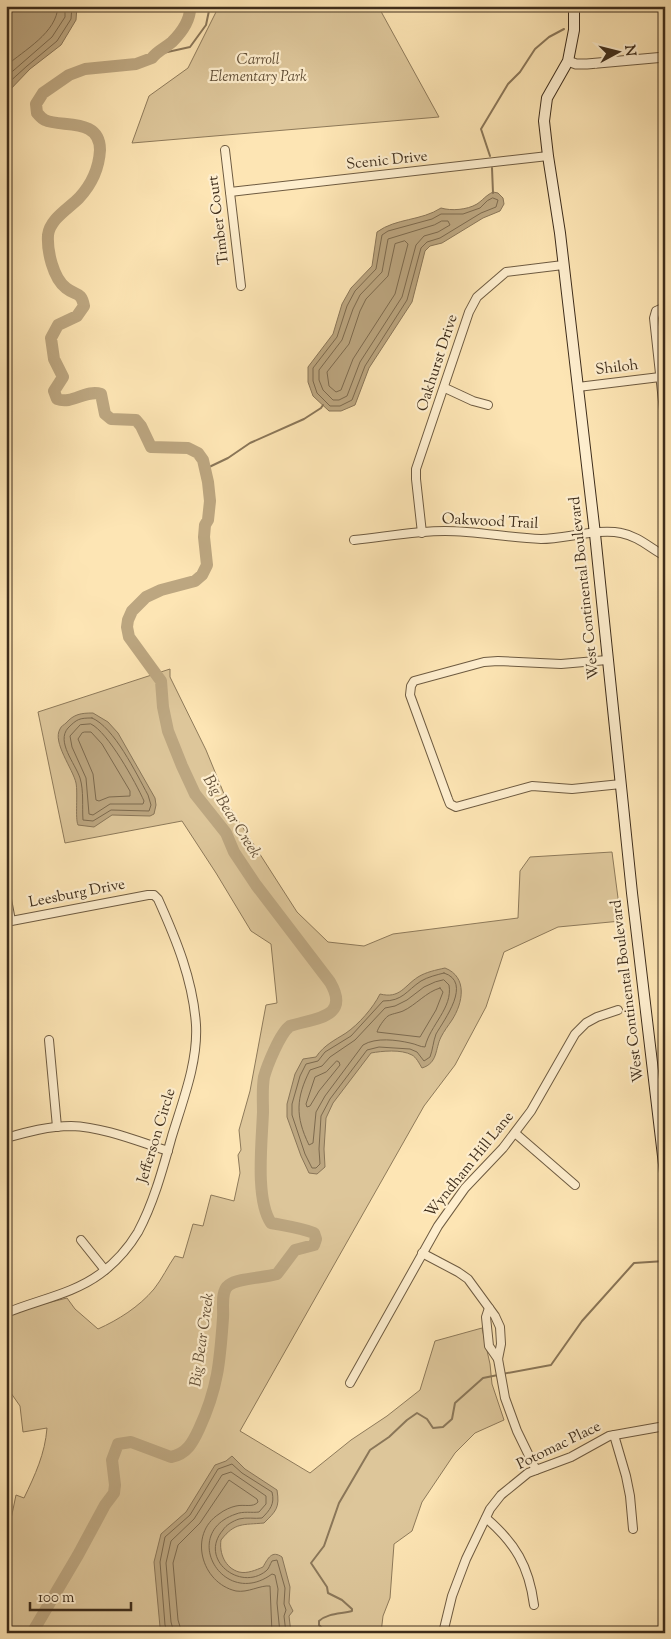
<svg xmlns="http://www.w3.org/2000/svg" width="671" height="1639" viewBox="0 0 671 1639" font-family="'Sorts Mill Goudy',serif">
	<style>
		.green { fill: #ddc69a; stroke: #8e7a5a }
		.water { fill: #bca680; stroke: #8a7658 }
		.lines { fill: none; stroke-linecap: round; stroke-linejoin: round }
		.shore { stroke: #7d6a4e; stroke-width: 1 }
		.stream { stroke: #8a7658; stroke-width: 2 }
		.river { stroke: #bca680; stroke-width: 12 }
		.minor-casing { stroke: #6e5b41; stroke-width: 10 }
		.tertiary-casing { stroke: #6e5b41; stroke-width: 11 }
		.secondary-casing { stroke: #3e2d1b; stroke-width: 12 }
		.minor { stroke: #feeece; stroke-width: 8 }
		.tertiary { stroke: #feeece; stroke-width: 9 }
		.secondary { stroke: #feeece; stroke-width: 10 }
		.labels { text-anchor: middle; dominant-baseline: central; stroke-width: 4.5; stroke-linejoin: round; paint-order: stroke }
		.park-label { font-size: 15px; font-style: italic; fill: #5e4c34; stroke: #feeece }
		.street-label { font-size: 15px; fill: #3e2d1b; stroke: #feeece }
		.water-label { font-size: 16px; font-style: italic; fill: #645139; stroke: #feeece }
	</style>
	<rect width="100%" height="100%" fill="#fde5b4"/>
	<filter id="stains"><feTurbulence type="fractalNoise" baseFrequency=".004" numOctaves="4"/><feColorMatrix values="0 0 0 0 .2 0 0 0 0 .09 0 0 0 0 .02 0 0 0 .5 -.17"/></filter>
	<radialGradient id="worn" r=".72"><stop offset=".6" stop-color="#630" stop-opacity="0"/><stop offset="1" stop-color="#630" stop-opacity=".3"/></radialGradient>
	<g class="green">
		<path d="M219,6H378L439,117L132,143L149,96L188,68Z"/>
		<path d="M170,669V677L206,750L229,806L297,912L328,942L364,946L393,934L518,918L520,871L530,857L612,852L621,921L558,927L504,952L486,1007L455,1065L424,1106L240,1431L310,1473L351,1440L387,1416L420,1390L435,1341L482,1328L490,1364L492,1384L504,1420L475,1433L455,1453L422,1502L412,1531L394,1544L390,1598L383,1616L381,1633H6V1543L16,1495L24,1498C35,1475 45,1454 47,1428L23,1432L20,1406L6,1386V1316L39,1305L67,1298L75,1309L98,1329C118,1320 139,1307 154,1289C162,1279 168,1266 175,1256L183,1258L193,1224L203,1226L211,1195L234,1201L240,1173L238,1155L241,1150L239,1130L250,1091L266,1005L277,1003L271,944L251,931L216,873L182,821L65,843L38,712Z"/>
	</g>
	<g class="water">
		<path d="M6,6H77L76,20L61,45L30,69L6,94Z"/>
		<path d="M493,192L498,193L503,198L504,204L500,211L483,218L442,243L430,246L425,251L412,302L369,368L355,405L341,411H329L313,396L308,382V367L333,334L342,304L351,288L372,266L377,232C396,218 421,221 441,208C451,211 467,210 477,204C483,200 485,196 493,192Z"/>
		<path d="M93,713L108,722L118,733L155,798L156,805L154,814L150,816L112,815L94,827L78,825C75,819 78,793 76,783C73,769 52,742 60,729C61,726 64,725 66,723C74,714 81,713 93,713Z"/>
		<path d="M445,968C468,977 463,1003 452,1020C448,1026 444,1031 441,1037C435,1049 438,1063 422,1068C419,1063 416,1057 412,1055C401,1049 382,1051 371,1053L333,1103L326,1118L324,1149L325,1167L317,1174L309,1173L301,1156L287,1117V1104L295,1074L303,1059L316,1057C324,1045 335,1040 346,1033C359,1024 373,1008 380,994C400,999 404,986 418,977C426,972 436,970 445,968Z"/>
		<path d="M232,1456L245,1469L277,1490C280,1508 276,1511 264,1523C243,1525 235,1522 221,1540C219,1553 225,1568 239,1572C247,1574 256,1570 263,1567C268,1558 272,1550 282,1557L290,1587L289,1603L293,1611L289,1616L291,1633H164L160,1627L154,1562L161,1534L186,1512L215,1465L226,1461Z"/>
	</g>
	<g class="lines">
		<g class="shore">
			<path d="M6,66C24,50 57,33 58,6"/>
			<path d="M6,77L52,37L65,17V6"/>
			<path d="M6,85L27,66L57,41L71,19L72,6"/>
			<path d="M493,198L498,200L496,207L481,213L440,238L427,242L421,248L407,300L365,366L352,400L340,406H330L317,393L313,381V368L337,337L347,306L355,291L376,269L382,235L388,231L432,219L441,214H463L480,208L487,201Z"/>
			<path d="M442,221H448L450,225L438,232L424,236L416,245L402,297L360,362L347,396L339,400H333L323,390L319,380V370L342,340L353,309L360,295L382,272L388,239L434,225Z"/>
			<path d="M405,241L408,244L395,294L353,359L341,390L336,392L329,386L327,372L349,344L360,311L366,299L388,276L395,244Z"/>
			<path d="M92,718C114,727 136,773 148,795L151,805L149,811L111,810L93,821L83,820C82,807 84,791 80,778C75,763 56,742 68,728C77,719 79,718 92,718Z"/>
			<path d="M91,724C108,732 136,783 144,801L143,804H110L93,815L89,814L86,778L72,747L70,736L80,725Z"/>
			<path d="M85,732H91L102,744L130,791V796L109,797L99,801L96,800L93,774L78,739L82,733Z"/>
			<path d="M444,973C473,982 444,1020 436,1034C433,1042 433,1049 430,1057L424,1061L417,1052L410,1049L379,1047L367,1050L330,1099L321,1116L319,1149L320,1164L316,1168H312L305,1154L292,1115V1104L300,1076L306,1064L318,1061L325,1052L351,1036L383,1001C403,1001 406,991 421,981C428,977 436,975 444,973Z"/>
			<path d="M444,980L449,985C453,1008 430,1025 425,1047C420,1047 416,1044 410,1043C397,1040 376,1037 363,1045L325,1096L316,1112L313,1143L309,1145C295,1116 296,1098 310,1070L322,1066L330,1057L355,1040L385,1008L395,1006L407,1000L424,987L435,982Z"/>
			<path d="M440,988L443,992L436,1010L420,1037L377,1032C378,1028 384,1019 388,1016C391,1014 398,1013 403,1011C416,1005 426,992 440,988Z"/>
			<path d="M337,1061L339,1062L340,1065L319,1091L310,1106L307,1107L306,1104L315,1077L326,1072Z"/>
			<path d="M168,1633L165,1625L160,1562L165,1537L190,1515L218,1469L232,1464L242,1473L272,1492C275,1504 270,1510 262,1518C255,1519 246,1517 239,1519C233,1521 226,1525 223,1530C198,1559 240,1592 266,1571C269,1569 270,1564 272,1561L277,1560L285,1588L284,1604L286,1610L284,1616L286,1633"/>
			<path d="M174,1633L171,1622L166,1563L171,1541L194,1519L222,1475L231,1472L266,1496V1504L259,1512C252,1513 243,1511 236,1514C179,1533 223,1610 272,1574L275,1575L278,1589L277,1603L280,1633"/>
			<path d="M182,1633L178,1620L173,1563L178,1545L200,1523L229,1480L257,1499L258,1502C253,1508 244,1504 236,1506C231,1507 224,1510 219,1514C188,1534 201,1583 236,1591C248,1593 260,1585 270,1586L272,1633"/>
		</g>
		<g class="stream">
			<path d="M587,10L592,6"/>
			<path d="M154,55L190,47L206,25L210,6"/>
			<path d="M490,156L481,129L508,84L520,72L535,49L549,37L564,29"/>
			<path d="M492,168L493,193"/>
			<path d="M205,469L228,458L250,443L304,419L321,408L323,405"/>
			<path d="M502,1374L551,1365L582,1321L634,1263L665,1261"/>
			<path d="M332,1633L323,1629L319,1625V1621C328,1613 341,1614 352,1611V1609L342,1600L328,1593L327,1587L311,1563L324,1546L339,1503L370,1450L389,1437L407,1420L417,1413L427,1419L433,1428L443,1427L452,1419L455,1403L483,1378L498,1375"/>
		</g>
		<path class="river" d="M32,1633L78,1555L105,1505L114,1493L115,1485L112,1460L118,1444L131,1442L171,1457C187,1454 193,1442 199,1429C218,1388 220,1361 223,1318C224,1309 220,1291 229,1285C238,1278 264,1278 277,1274L295,1250L314,1245L316,1239L314,1233C301,1228 286,1226 271,1223C255,1199 262,1141 263,1112C263,1101 262,1088 264,1077C267,1066 280,1033 290,1026C315,1018 351,1018 330,982L256,885L234,852L226,833L195,794L182,766L168,731L163,707L161,681L129,637L127,627L128,620L132,611L146,597L161,590L195,581L202,575L207,565L204,537L205,525L208,520L210,501L208,482L203,460L198,453L188,448L151,447L141,426L136,420L111,419L105,414L101,394C86,389 72,405 57,399L54,391L63,377L54,359L51,338L58,325L77,316L84,306C81,291 76,296 66,288C53,278 47,251 48,235C50,219 68,209 79,198C91,185 99,168 100,150C100,117 61,128 45,120C42,119 39,115 37,113L36,104L43,93L69,75L85,69L136,64L152,58C157,51 165,48 172,42C181,33 191,20 190,6"/>
		<g class="minor-casing">
			<g id="minor">
				<path d="M225,150L241,286"/>
				<path d="M230,192L548,156"/>
				<path d="M665,307L656,311L654,318L665,420"/>
				<path d="M578,387L660,377"/>
				<path d="M445,388L473,401L488,405"/>
				<path d="M422,533L416,479V469L469,312L477,297L506,272L563,265"/>
				<path d="M354,540C384,537 415,531 445,531C477,531 509,538 541,539C565,539 598,528 621,533C638,536 650,548 665,556"/>
				<path d="M607,660L561,664L498,661L484,662L414,681L411,686L410,695L448,799L450,804L456,807L532,786L572,789L621,784"/>
				<path d="M6,894L11,921"/>
				<path d="M6,922L148,895H154L158,899C176,939 193,980 196,1025C198,1062 183,1100 172,1136C163,1168 154,1202 138,1232C129,1247 115,1263 100,1274C73,1294 37,1300 6,1313"/>
				<path d="M49,1040L57,1127"/>
				<path d="M515,1133L575,1185"/>
				<path d="M6,1138C27,1132 49,1126 71,1126C103,1127 137,1141 168,1151"/>
				<path d="M81,1240L105,1270"/>
				<path d="M422,1253L458,1272L468,1279L495,1316L500,1327L501,1344L498,1359L505,1398L517,1431L536,1470"/>
				<path d="M489,1308L486,1317L489,1346L498,1359"/>
				<path d="M350,1383L438,1226L465,1188L503,1148L531,1111L575,1034L586,1023L597,1017L618,1010"/>
				<path d="M614,1435L626,1476L630,1496L633,1529"/>
				<path d="M486,1518C515,1543 529,1566 534,1605"/>
				<path d="M443,1633L452,1596L466,1559L490,1509L501,1495L528,1473L571,1457L609,1436L665,1426"/>
			</g>
		</g>
		<g class="tertiary-casing">
			<path id="tertiary" d="M568,61L576,64H587L665,57"/>
		</g>
		<g class="secondary-casing">
			<path id="secondary" d="M574,6V30L568,61L547,98L544,121L548,156L560,233L595,534L632,893L665,1173"/>
		</g>
		<use href="#minor" class="minor"/>
		<use href="#tertiary" class="tertiary"/>
		<use href="#secondary" class="secondary"/>
	</g>
	<g class="labels">
		<g class="park-label">
			<text x="258" y="60">Carroll<tspan x="258" dy="17">Elementary Park</tspan></text>
		</g>
		<g class="street-label">
			<text transform="translate(387 161) rotate(-6)">Scenic Drive</text>
			<text transform="translate(219 220) rotate(-97)">Timber Court</text>
			<text transform="translate(438 363) rotate(-72)">Oakhurst Drive</text>
			<text transform="translate(617 368) rotate(-7)">Shiloh</text>
			<text transform="translate(490 522) rotate(3)">Oakwood Trail</text>
			<text transform="translate(585 588) rotate(-96)">West Continental Boulevard</text>
			<text transform="translate(77 894) rotate(-11)">Leesburg Drive</text>
			<text transform="translate(628 991) rotate(-97)">West Continental Boulevard</text>
			<text transform="translate(157 1136) rotate(-73)">Jefferson Circle</text>
			<text transform="translate(470 1165) rotate(-51)">Wyndham Hill Lane</text>
			<text transform="translate(559 1446) rotate(-26)">Potomac Place</text>
		</g>
		<g class="water-label">
			<text transform="translate(231 817) rotate(58)">Big Bear Creek</text>
			<text transform="translate(203 1340) rotate(-82)">Big Bear Creek</text>
		</g>
	</g>
	<rect width="671" height="1639" fill="none" stroke="#fde5b4" stroke-width="25"/>
	<rect x="8" y="8" width="656" height="1624" fill="none" stroke="#3e2d1b" stroke-width="2.5"/>
	<rect x="12" y="12" width="646" height="1614" fill="none" stroke="#3e2d1b"/>
	<g transform="translate(618 52) rotate(83)" stroke="#feeece" stroke-width="4" paint-order="stroke">
	<path d="M0-4L9 19L0 12L-9 19Z" fill="#3e2d1b"/>
	<text y="-8" font-size="14" font-weight="bold" text-anchor="middle" fill="#3e2d1b">N</text>
	</g>
	<path d="M30 1602v8h101v-8" fill="none" stroke="#3e2d1b" stroke-width="2.5"/>
	<text x="38" y="1602" font-size="15" fill="#3e2d1b" stroke="#feeece" stroke-width="4" paint-order="stroke">100 m</text>
	<rect width="100%" height="100%" filter="url(#stains)"/>
	<rect width="100%" height="100%" fill="url(#worn)"/>
</svg>
